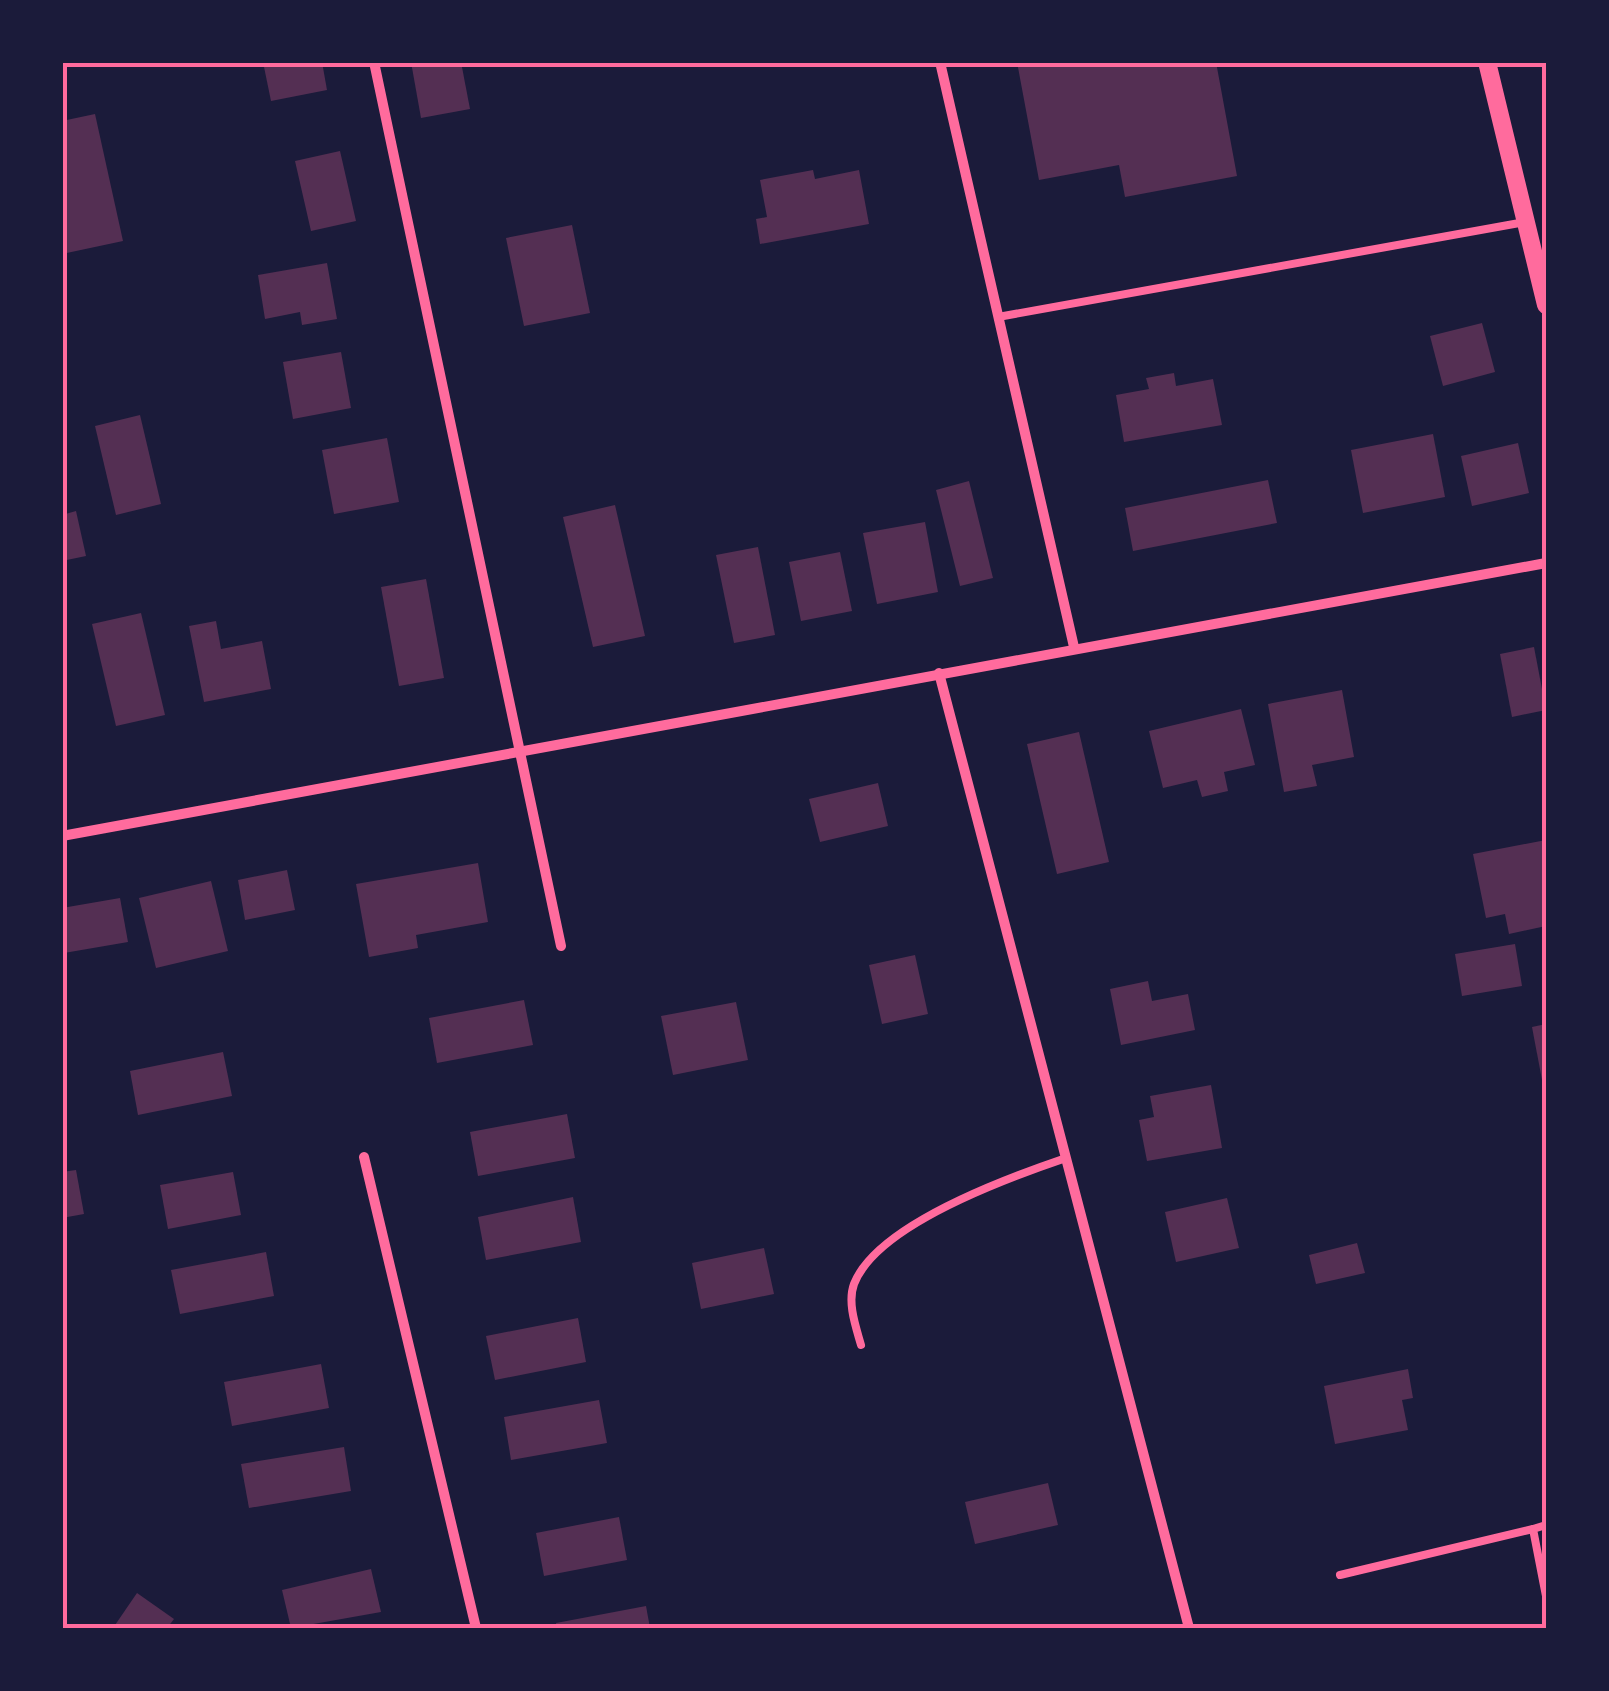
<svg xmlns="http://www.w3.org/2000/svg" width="1609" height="1691" viewBox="0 0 1609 1691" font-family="Karla,sans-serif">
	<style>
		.building { fill: #542f53 }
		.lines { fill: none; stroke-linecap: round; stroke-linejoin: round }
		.service { stroke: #ff6b9d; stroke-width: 8 }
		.minor { stroke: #ff6b9d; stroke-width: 10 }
		.tertiary { stroke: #ff6b9d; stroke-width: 18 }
		.neatline { fill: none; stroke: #ff6b9d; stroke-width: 4 }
	</style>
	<rect width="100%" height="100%" fill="#1b1b3a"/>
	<g class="building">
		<path d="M263,62H322L327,90L271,101Z"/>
		<path d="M411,62H461L470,109L421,118Z"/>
		<path d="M1017,62H1216L1237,176L1125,197L1119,165L1039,180Z"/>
		<path d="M95,114L123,241L62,254V121Z"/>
		<path d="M340,151L356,221L311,231L295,161Z"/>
		<path d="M813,170L815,179L859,170L869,224L760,244L756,219L767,217L760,180Z"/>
		<path d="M572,225L590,313L524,326L506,238Z"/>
		<path d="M327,263L337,319L302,325L300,312L265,319L258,275Z"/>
		<path d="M1482,323L1495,372L1443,386L1430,336Z"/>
		<path d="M341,352L351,408L293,419L283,362Z"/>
		<path d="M1174,373L1176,386L1213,379L1222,425L1124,442L1116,395L1149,389L1146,378Z"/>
		<path d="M140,415L161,504L116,515L95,426Z"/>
		<path d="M1433,434L1445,497L1363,513L1351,450Z"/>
		<path d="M387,438L399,502L334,514L322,450Z"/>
		<path d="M1518,443L1529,493L1472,506L1461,456Z"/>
		<path d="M1268,480L1277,523L1133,551L1125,508Z"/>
		<path d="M969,481L993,578L960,586L936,490Z"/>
		<path d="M615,505L645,636L593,647L563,517Z"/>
		<path d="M76,511L86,556L62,561V515Z"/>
		<path d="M925,522L938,592L877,604L863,533Z"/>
		<path d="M758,547L775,635L734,643L716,555Z"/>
		<path d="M840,552L852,611L801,621L789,562Z"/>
		<path d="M426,579L444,678L399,686L381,587Z"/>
		<path d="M141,613L165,715L116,726L92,624Z"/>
		<path d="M216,621L221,649L262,641L271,689L204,702L189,626Z"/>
		<path d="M1534,647L1546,710L1512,717L1500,654Z"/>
		<path d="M1342,690L1354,757L1312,765L1317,786L1284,792L1268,704Z"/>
		<path d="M1241,709L1255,765L1224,772L1228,791L1202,797L1197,780L1163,788L1149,731Z"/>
		<path d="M1079,732L1109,862L1057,874L1027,744Z"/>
		<path d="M878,783L888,826L820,842L809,799Z"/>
		<path d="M1546,840V926L1509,934L1505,914L1486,918L1473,854Z"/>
		<path d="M478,863L488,922L416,935L418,948L369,957L356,884Z"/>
		<path d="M287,870L295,910L245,920L238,880Z"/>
		<path d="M211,881L228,951L156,968L139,898Z"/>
		<path d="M120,898L128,942L64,953L62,908Z"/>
		<path d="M1515,944L1522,986L1462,996L1455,954Z"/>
		<path d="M915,955L928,1014L882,1024L869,965Z"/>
		<path d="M1148,981L1152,1001L1188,994L1195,1030L1121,1045L1110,989Z"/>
		<path d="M524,1000L533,1045L437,1063L429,1018Z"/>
		<path d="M736,1002L748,1060L673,1075L661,1016Z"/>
		<path d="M1546,1024V1079L1542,1080L1532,1027Z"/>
		<path d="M223,1052L232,1096L138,1115L130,1071Z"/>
		<path d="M1211,1085L1222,1148L1147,1161L1139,1120L1154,1117L1150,1096Z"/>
		<path d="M567,1114L575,1158L478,1176L470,1132Z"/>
		<path d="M76,1170L84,1214L62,1218V1172Z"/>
		<path d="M233,1172L241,1215L168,1229L160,1185Z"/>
		<path d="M573,1197L581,1242L486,1260L478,1217Z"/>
		<path d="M1227,1198L1239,1248L1176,1262L1165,1212Z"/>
		<path d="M1357,1243L1365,1273L1316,1284L1309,1255Z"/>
		<path d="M764,1248L774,1294L701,1309L692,1263Z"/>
		<path d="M266,1252L274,1296L180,1314L171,1270Z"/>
		<path d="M578,1318L586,1362L495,1380L486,1336Z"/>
		<path d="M321,1364L329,1408L232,1426L224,1382Z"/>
		<path d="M1408,1369L1413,1398L1402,1400L1408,1430L1335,1444L1324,1386Z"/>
		<path d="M599,1400L607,1443L511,1460L504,1417Z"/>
		<path d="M344,1447L351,1491L249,1508L241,1464Z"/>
		<path d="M1048,1483L1058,1525L975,1544L965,1502Z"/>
		<path d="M619,1517L627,1560L544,1576L536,1533Z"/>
		<path d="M371,1569L381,1612L291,1628L282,1590Z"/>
		<path d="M137,1593L174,1619L167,1628H113Z"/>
		<path d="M646,1606L650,1628H557L556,1623Z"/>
	</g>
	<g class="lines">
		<g class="service">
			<path d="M1313,62H1317"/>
			<path d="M998,317L1525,222"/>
			<path d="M861,1345C856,1327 847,1303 854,1284C877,1225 1010,1177 1066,1158"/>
			<path d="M1546,1525L1533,1529L1546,1596"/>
			<path d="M1340,1575L1533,1529"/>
		</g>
		<g class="minor">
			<path d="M374,62L561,946"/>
			<path d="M940,62L1074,647"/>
			<path d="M939,673L1189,1628"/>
			<path d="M62,836L1546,563"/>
			<path d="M364,1157L476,1628"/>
		</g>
		<path class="tertiary" d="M1487,62L1546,305"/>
	</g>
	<rect width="1609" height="1691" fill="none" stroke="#1b1b3a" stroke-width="130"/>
	<rect x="65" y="65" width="1479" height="1561" class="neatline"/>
</svg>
